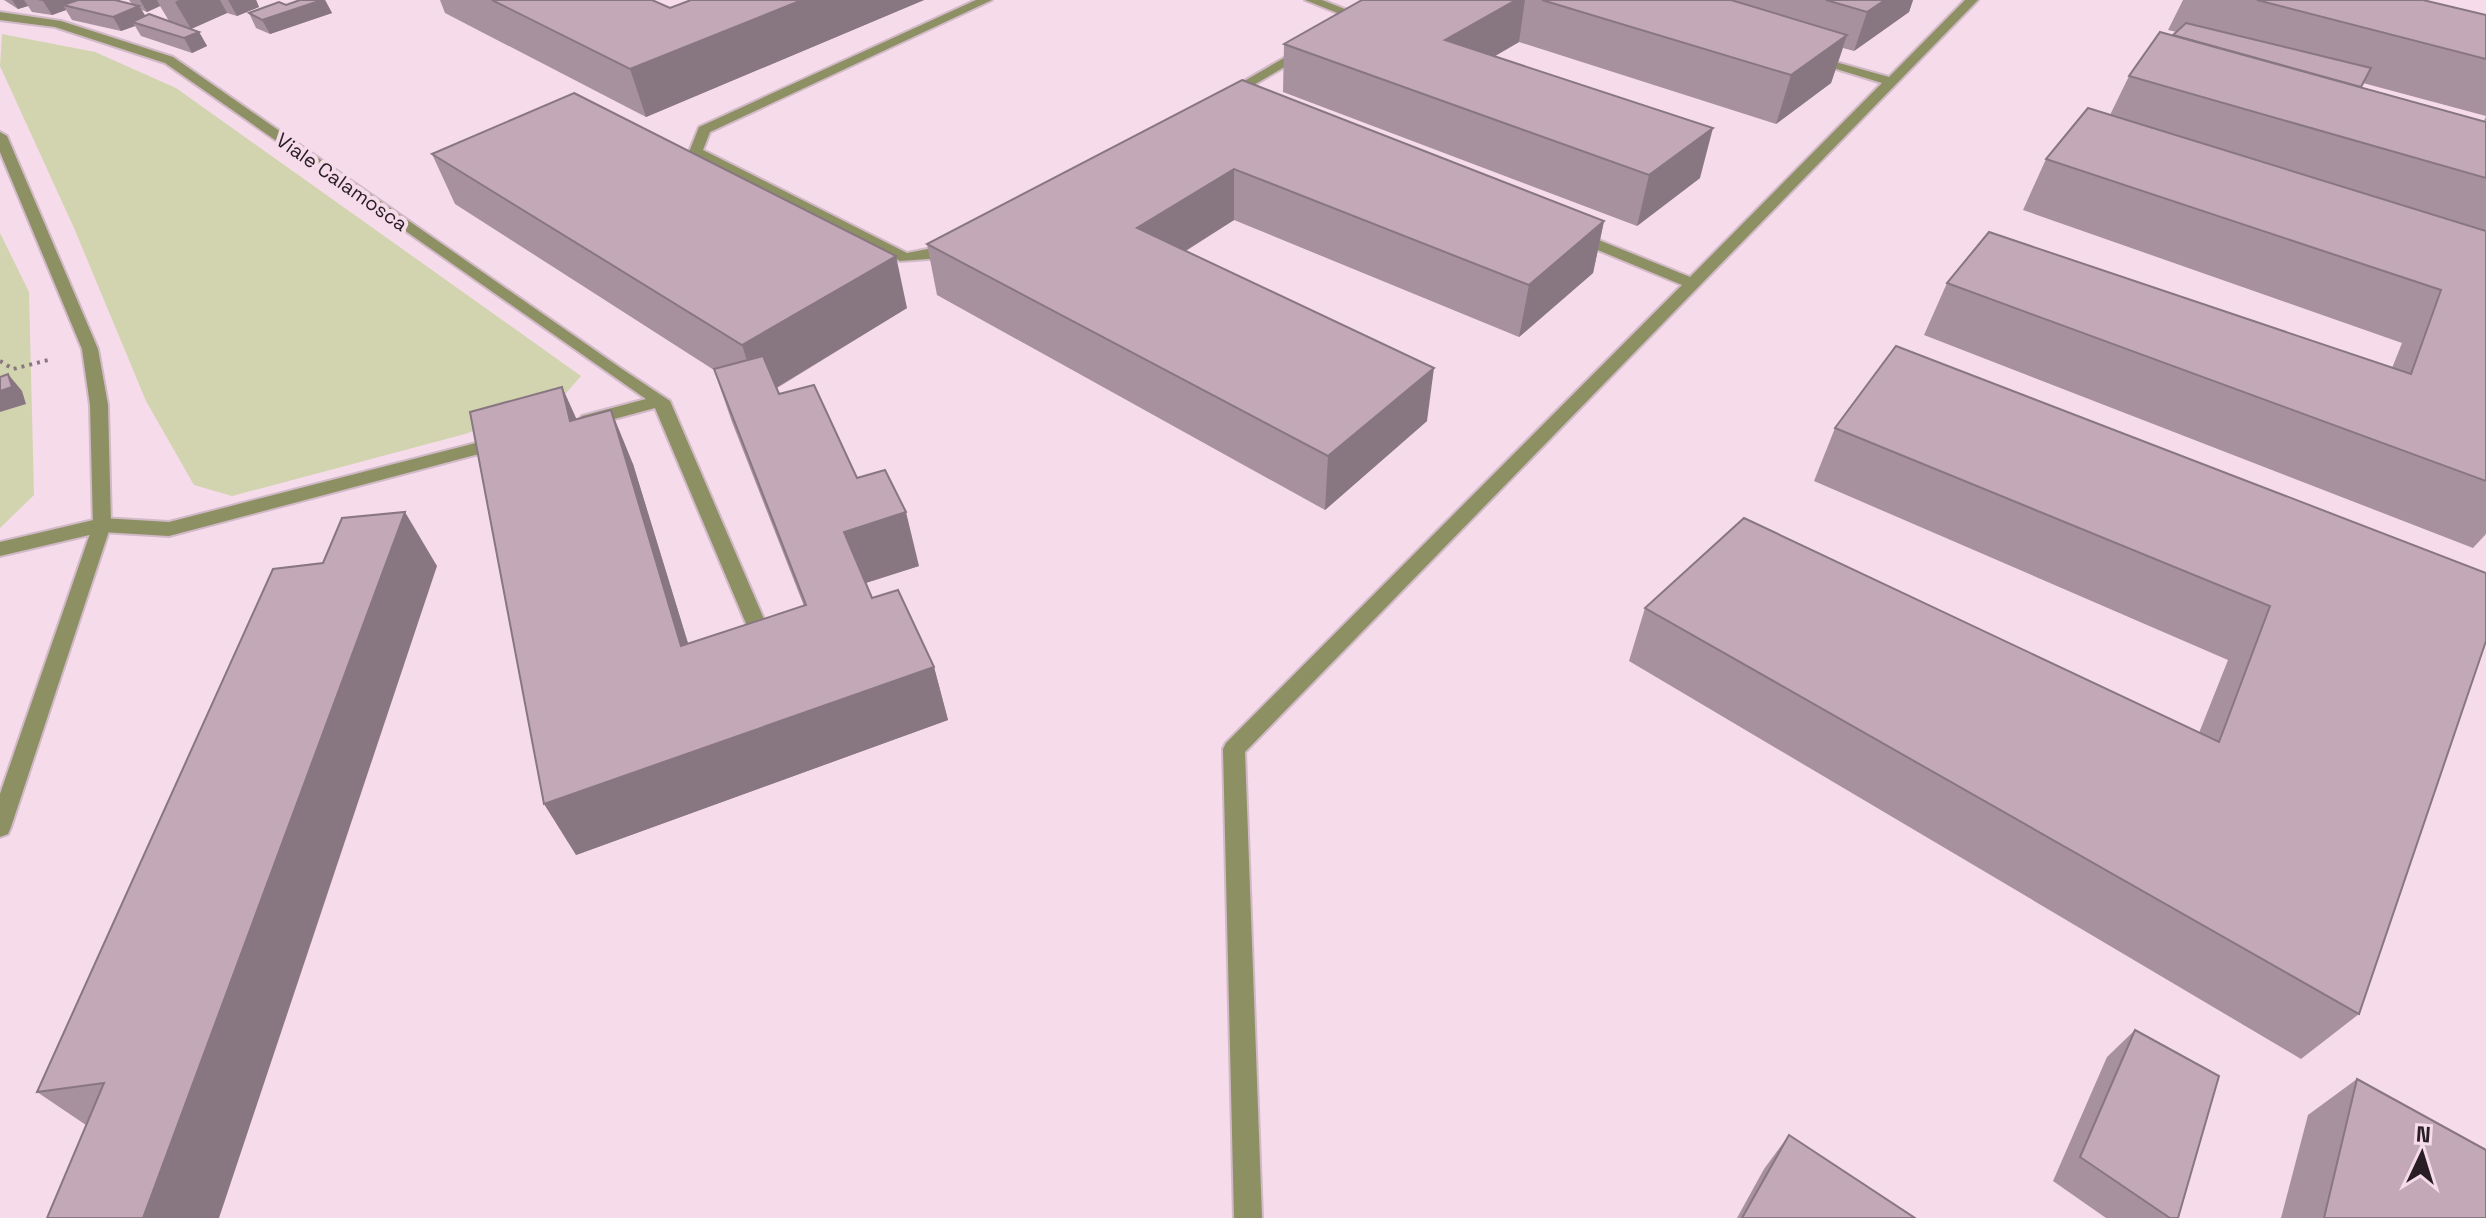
<svg xmlns="http://www.w3.org/2000/svg" width="2486" height="1218" viewBox="0 0 2486 1218" font-family="'Space Grotesk',sans-serif">
	<style>
		.green { fill: #d1d4ae }
		.lines { fill: none; stroke-linecap: round; stroke-linejoin: round }
		.lane-casing { stroke: #d1b9c7; stroke-width: 4 }
		.street-casing { stroke: #d1b9c7; stroke-width: 4 }
		.path { stroke: #887681; stroke-width: 4; stroke-dasharray: 3 5; stroke-linecap: butt }
		.lane { fill: #8d9063; fill-rule: evenodd }
		.street { fill: #8d9063; fill-rule: evenodd }
		.wall { fill: #a8919e; fill-rule: evenodd }
		.shaded-wall { fill: #887681 }
		.building { fill: #c3a9b8; stroke: #887681; stroke-width: 2 }
		.labels { text-anchor: middle; dominant-baseline: central; stroke-width: 8; stroke-linejoin: round; paint-order: stroke }
		.far-street-label { font-size: 20px; fill: #281e24; stroke: #f6dbeb }
	</style>
	<rect width="100%" height="100%" fill="#f6dbeb"/>
	<g class="green">
		<path d="M2,34L95,52L176,88L581,376L561,399L465,434L232,496L194,485L146,401L74,228L0,66Z"/>
		<path d="M0,233L29,292L34,495L0,528Z"/>
	</g>
	<g class="lines">
		<g class="lane-casing">
			<g id="lane">
				<path d="M976,0H992L710,132L703,150L907,253L959,243V249L942,258L900,261L689,152L699,127Z"/>
				<path d="M1305,0H1322L1370,19L1360,22Z"/>
				<path d="M1965,0H1978L1245,752L1262,1218H1234L1223,749L1226,743L1682,285L1569,238V232H1579L1690,277L1882,83L1807,60V54L1889,77Z"/>
				<path d="M0,12L61,21L173,57L622,369L670,401L770,633L767,638H753L750,633L655,408L588,426L579,420L582,416L646,399L165,63L55,27L0,20Z"/>
				<path d="M1303,47L1313,50L1232,98L1220,95Z"/>
				<path d="M503,436L512,442L509,446L169,536L102,532L0,556V542L102,518L169,522Z"/>
			</g>
		</g>
		<g class="street-casing">
			<path id="street" d="M0,132L7,136L98,349L108,405L111,525L11,827L8,834L0,837V794L93,525L90,405L82,349L0,152Z"/>
		</g>
		<path class="path" d="M0,361L13,369L52,359"/>
		<use href="#lane" class="lane"/>
		<use href="#street" class="street"/>
	</g>
	<g class="wall">
		<path d="M4,0H115L132,4L129,0H256L259,7L237,16L227,13L191,29L199,32L207,46L192,53L141,36L135,26L121,31L72,20L66,10L52,15L32,12L28,6L18,9ZM160,6L169,21L185,27L145,16L142,10L147,12Z"/>
		<path d="M300,0H325L332,13L270,34L256,28L249,13L286,5Z"/>
		<path d="M440,0H652L670,8L691,0H924L646,117L445,13Z"/>
		<path d="M1362,0H1913L1909,12L1854,51L1843,48L1831,83L1776,124L1519,42L1495,56L1700,178L1637,226L1283,92L1284,44Z"/>
		<path d="M2183,0H2423L2486,15V534L2473,548L1924,335L1947,283L2392,368L2402,343L2023,210L2046,159L2110,115L2129,76L2177,32L2168,30ZM2363,83L2486,116L2484,121L2361,87Z"/>
		<path d="M1242,80L1604,221L1593,273L1519,337L1234,220L1186,251L1427,421L1325,510L937,295L927,244Z"/>
		<path d="M432,154L907,308L777,388L779,394L857,478L919,566L866,583L872,598L934,667L948,720L576,855L562,387L576,419L633,464L688,643L804,606L732,422L714,370L455,204Z"/>
		<path d="M1835,428L2486,573L2359,1014L2301,1059L1629,661L1645,608L2199,733L2228,660L1814,481Z"/>
		<path d="M437,566L86,1125L37,1092Z"/>
		<path d="M2135,1030L2170,1218H2106L2053,1181L2107,1057Z"/>
		<path d="M2357,1079L2486,1218H2281L2308,1115Z"/>
		<path d="M1789,1135L1915,1218H1737L1764,1169Z"/>
	</g>
	<g class="shaded-wall">
		<path d="M12,0H24L28,6L18,9Z"/>
		<path d="M37,0H91L63,5L66,10L52,15L43,1Z"/>
		<path d="M140,0H157L160,6L147,12Z"/>
		<path d="M179,0H220L227,13L191,29L175,2Z"/>
		<path d="M228,0H256L259,7L237,16Z"/>
		<path d="M322,0H325L332,13L270,34L262,20Z"/>
		<path d="M802,0H924L646,117L630,69Z"/>
		<path d="M1516,0H1525L1519,42L1440,88L1445,40Z"/>
		<path d="M1885,0H1913L1909,12L1854,51L1867,12Z"/>
		<path d="M139,6L148,20L132,22L135,26L121,31L113,17Z"/>
		<path d="M199,32L207,46L192,53L184,38Z"/>
		<path d="M1847,35L1831,83L1776,124L1791,75Z"/>
		<path d="M1713,128L1700,178L1637,226L1649,175Z"/>
		<path d="M1234,169V220L1140,279L1137,228Z"/>
		<path d="M1604,221L1593,273L1519,337L1529,285Z"/>
		<path d="M896,256L907,308L759,398L742,345Z"/>
		<path d="M1434,368L1427,421L1325,510L1328,456Z"/>
		<path d="M8,374L22,391L26,404L0,412V391Z"/>
		<path d="M562,387L586,440L570,421Z"/>
		<path d="M611,410L633,464L705,699L681,646Z"/>
		<path d="M405,512L437,566L219,1218H143Z"/>
		<path d="M906,512L919,566L859,585L844,532Z"/>
		<path d="M934,667L948,720L576,855L544,804Z"/>
	</g>
	<g class="building">
		<path d="M78,0H115L139,6L113,17L63,5Z"/>
		<path d="M300,0H322L262,20L249,13L279,2L286,5Z"/>
		<path d="M492,0H652L670,8L691,0H802L630,69Z"/>
		<path d="M1362,0H1516L1445,40L1713,128L1649,175L1284,44Z"/>
		<path d="M1542,0H1731L1847,35L1791,75Z"/>
		<path d="M1826,0H1885L1867,12Z"/>
		<path d="M2257,0H2423L2486,15V59Z"/>
		<path d="M149,14L199,32L184,38L132,22Z"/>
		<path d="M2186,23L2371,68L2361,87L2173,35Z"/>
		<path d="M2160,32L2486,122V178L2129,76Z"/>
		<path d="M1242,80L1604,221L1529,285L1234,169L1137,228L1434,368L1328,456L927,244Z"/>
		<path d="M574,93L896,256L742,345L432,154Z"/>
		<path d="M2088,108L2486,231V481L1947,283L1989,232L2411,374L2441,290L2046,159Z"/>
		<path d="M1896,346L2486,573V641L2359,1014L1645,608L1744,518L2219,742L2270,606L1835,428Z"/>
		<path d="M763,356L779,394L814,385L857,478L885,470L906,512L844,532L872,598L898,590L934,667L544,804L470,412L562,387L570,421L611,410L681,646L806,605L714,369Z"/>
		<path d="M8,374L12,387L0,391V377Z"/>
		<path d="M405,512L143,1218H47L104,1083L37,1092L273,569L323,563L342,518Z"/>
		<path d="M2135,1030L2219,1076L2178,1218H2170L2080,1157Z"/>
		<path d="M2357,1079L2486,1150V1218H2324Z"/>
		<path d="M1789,1135L1915,1218H1742Z"/>
	</g>
	<g class="labels">
		<g class="far-street-label">
			<text transform="translate(342 182) rotate(35)">Viale Calamosca</text>
		</g>
	</g>
	<g transform="translate(2422 1154) rotate(4)" stroke="#f6dbeb" stroke-width="6" paint-order="stroke">
	<path d="M0-6L14 30L0 20L-14 30Z" fill="#281e24"/>
	<text y="-12" font-size="22" font-weight="bold" text-anchor="middle" fill="#281e24">N</text>
	</g>
</svg>
